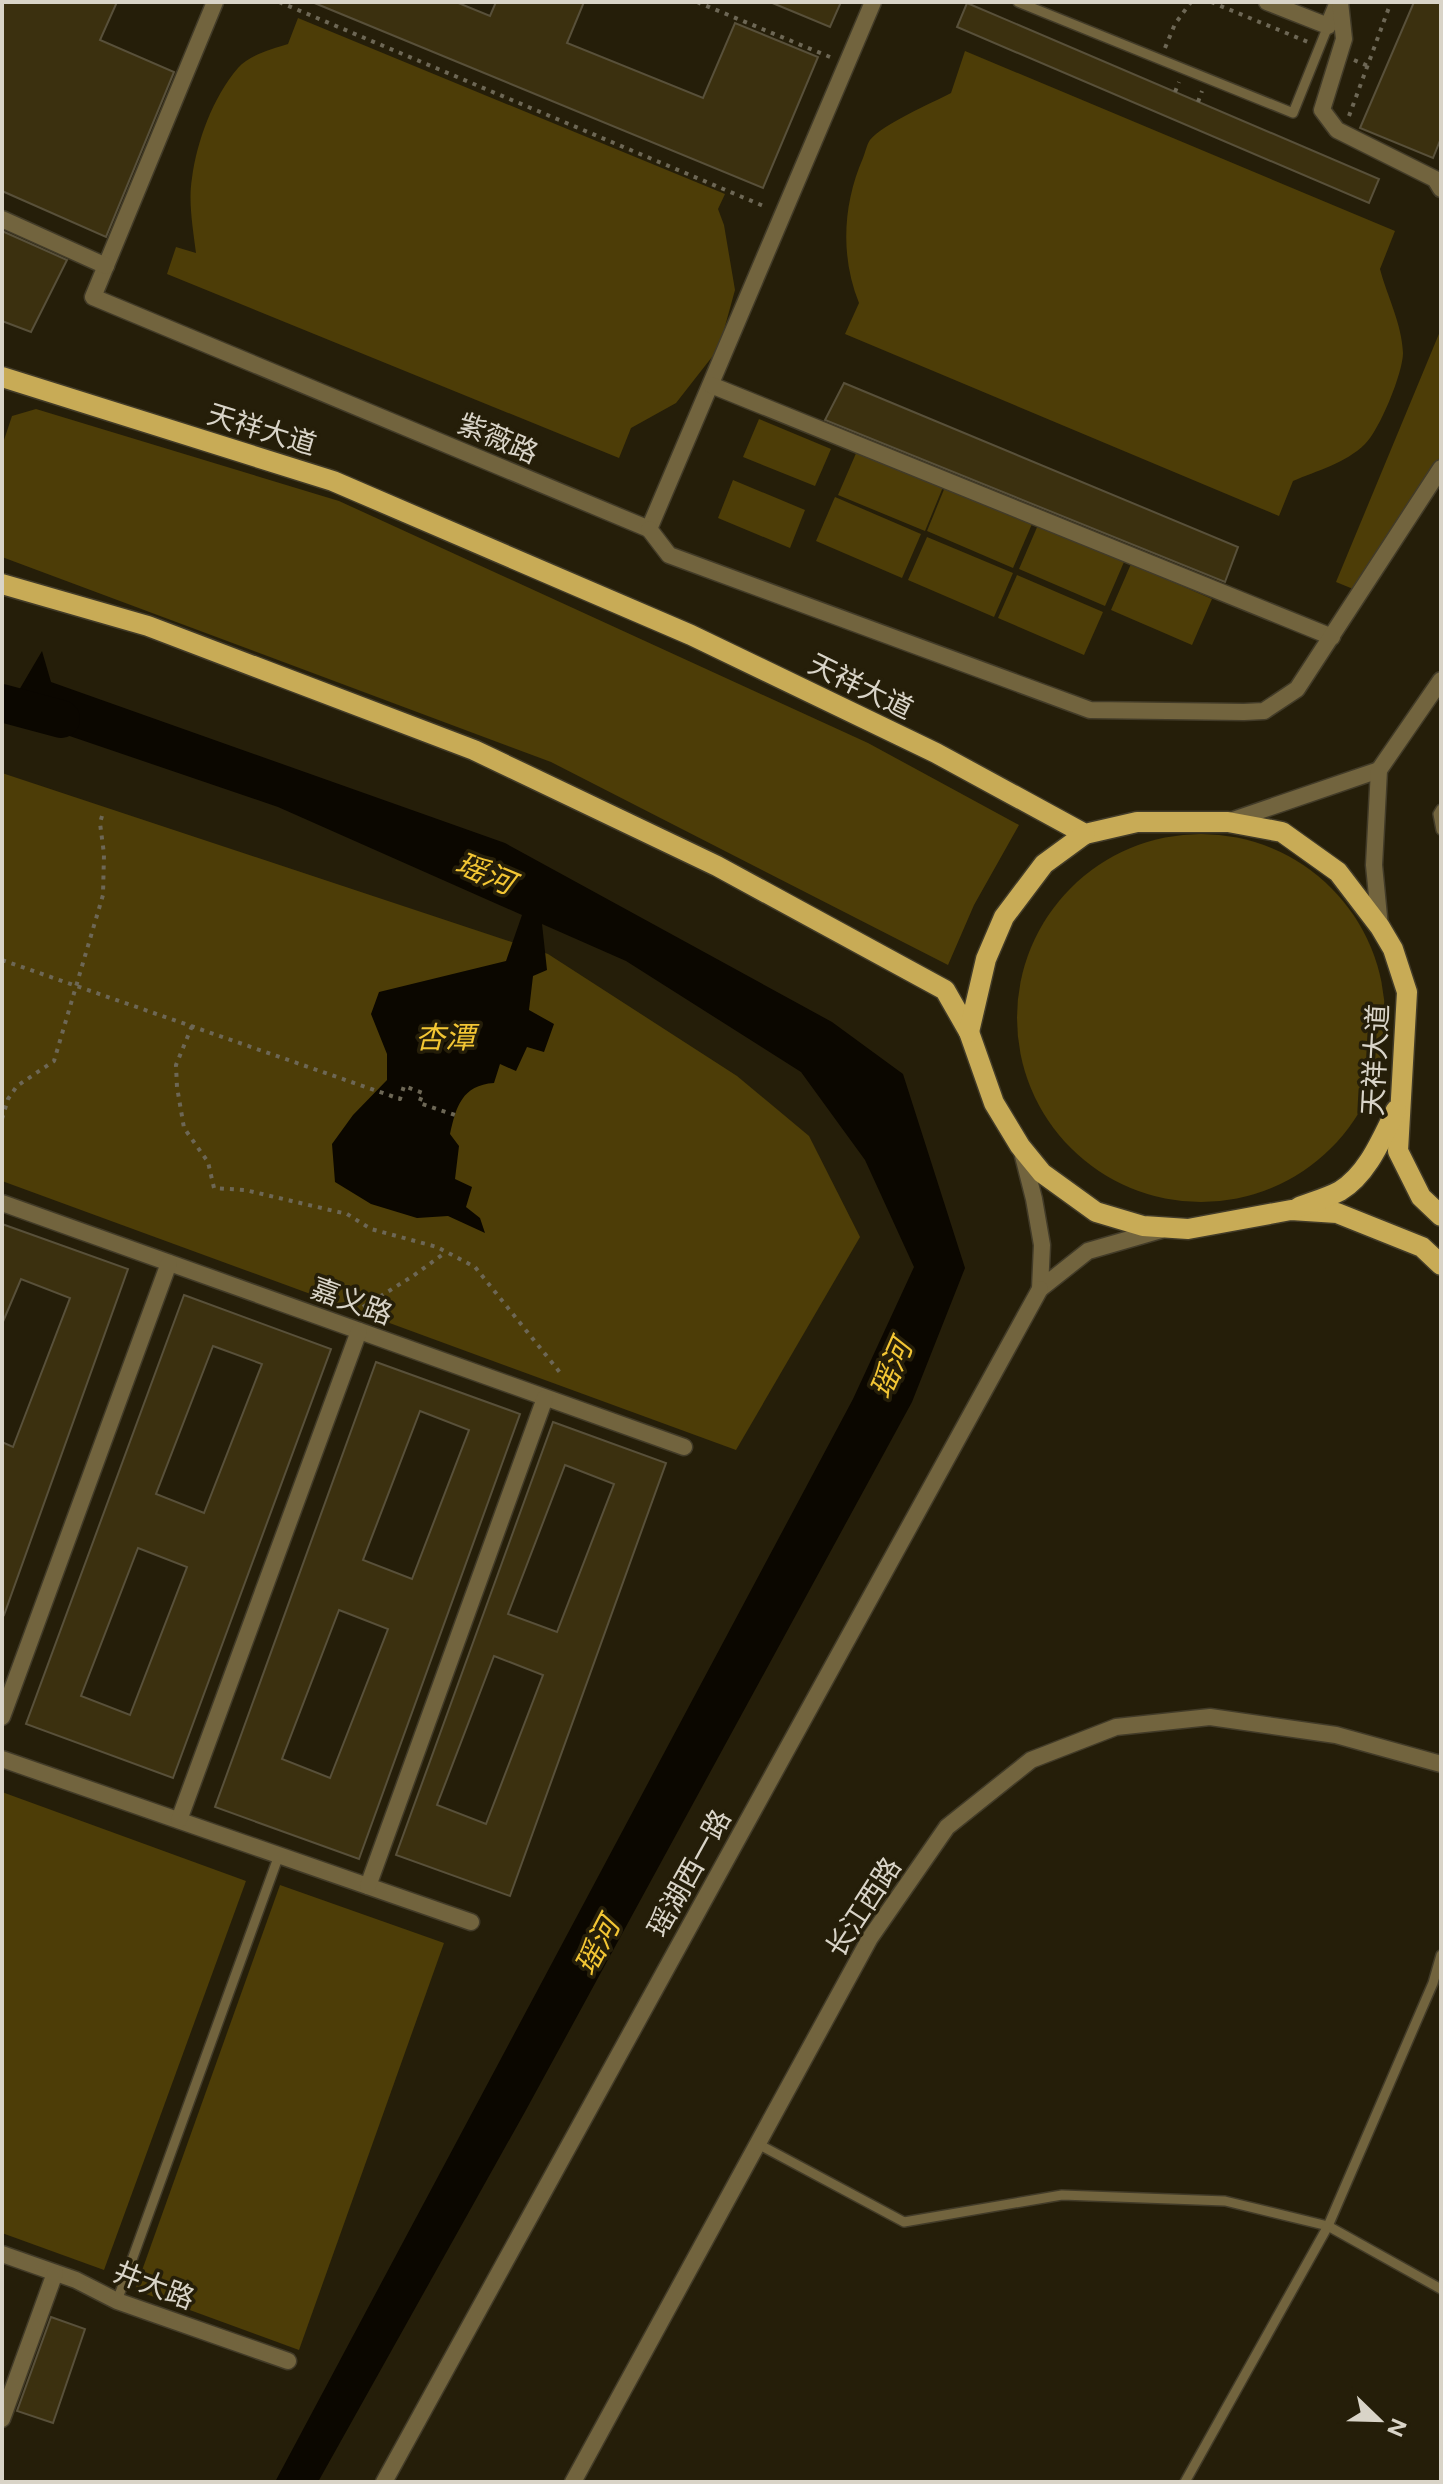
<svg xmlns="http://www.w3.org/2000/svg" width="1443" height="2484" viewBox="0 0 1443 2484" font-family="Figtree,'Noto Sans SC',sans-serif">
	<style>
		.green { fill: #4d3d07 }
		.water { fill: #0b0700 }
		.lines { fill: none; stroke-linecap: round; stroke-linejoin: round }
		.river { stroke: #0b0700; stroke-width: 38 }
		.building { fill: #3b300f; stroke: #58503a; stroke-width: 2; fill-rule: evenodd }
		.service-casing { stroke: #423b28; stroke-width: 12 }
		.minor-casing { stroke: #423b28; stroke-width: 19 }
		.tertiary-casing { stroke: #423b28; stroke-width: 19 }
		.primary-casing { stroke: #423b28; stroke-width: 23 }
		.path { stroke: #6d6755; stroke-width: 4; stroke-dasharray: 4 6; stroke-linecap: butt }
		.service { stroke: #72643e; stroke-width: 9 }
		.minor { stroke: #72643e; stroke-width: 16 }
		.tertiary { stroke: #72643e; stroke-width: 16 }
		.primary { stroke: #c8ab56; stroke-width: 20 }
		.labels { text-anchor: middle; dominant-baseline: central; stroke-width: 7; stroke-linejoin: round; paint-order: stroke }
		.street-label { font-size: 28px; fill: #d9d4c8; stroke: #251e09 }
		.water-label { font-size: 30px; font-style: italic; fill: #f3c634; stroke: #251e09 }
	</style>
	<rect width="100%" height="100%" fill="#251e09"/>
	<g class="green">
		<path d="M298,18L725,194L718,209L724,225L735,290L719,348L676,403L631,428L619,458L167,274L176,247L196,253C193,228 188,202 192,178C197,141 213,97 238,68C249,55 272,49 288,44Z"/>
		<path d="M965,51L1395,231L1380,269C1387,296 1402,324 1403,353C1403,373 1379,431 1365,444C1346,463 1316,471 1293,481L1279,516L845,334L859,303C840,256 843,204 863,158C865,153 867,144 870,140C883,124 932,103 951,93Z"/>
		<path d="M1441,329V463L1358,591L1336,582Z"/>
		<path d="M36,409L339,501L868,743L1019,825L974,905L948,965L551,762L2,557V446L12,416Z"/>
		<path d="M759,419L831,449L815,486L743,457Z"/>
		<path d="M857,451L943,487L925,531L838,495Z"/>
		<path d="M733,480L805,510L790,548L718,518Z"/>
		<path d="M945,487L1032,524L1013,568L927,531Z"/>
		<path d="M835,497L921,534L902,578L816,541Z"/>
		<path d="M1038,525L1124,562L1105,606L1019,569Z"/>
		<path d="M927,537L1013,573L994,617L908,580Z"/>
		<path d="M1131,564L1212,599L1192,645L1111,610Z"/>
		<path d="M1017,575L1103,612L1084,655L998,618Z"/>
		<path d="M2,773L548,954L737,1076L809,1136L860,1237L736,1450L2,1181Z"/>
		<circle cx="1201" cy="1018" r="184"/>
		<path d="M2,1792L246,1881L104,2270L2,2233Z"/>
		<path d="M280,1885L444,1943L299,2350L135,2290Z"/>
	</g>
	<path class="water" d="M42,651L51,682L505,843L832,1022L903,1074L965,1268L912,1402L526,2110L318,2482H275L853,1399L914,1267L865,1160L801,1072L626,961L542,924L547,970L533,976L529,1010L554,1024L544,1052L527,1047L516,1071L500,1064L494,1083C462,1085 456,1107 450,1134L459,1146L455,1179L472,1187L466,1207L480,1218L485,1233L448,1216L417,1218L371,1204L335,1182L332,1144L353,1115L387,1080V1054L371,1014L379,992L506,961L522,915L278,807L5,714Z"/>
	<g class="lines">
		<path class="river" d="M2,703L61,719"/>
	</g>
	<g class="building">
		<path d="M2,2H117L100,40L174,72L106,237L2,191Z"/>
		<path d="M312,2H456L490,16L496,2H584L567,43L703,98L735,23L818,57L763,188Z"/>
		<path d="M770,2H841L830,27Z"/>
		<path d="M1414,2H1441V138L1433,158L1360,128Z"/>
		<path d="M967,3L1379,179L1369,203L957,27Z"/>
		<path d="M2,231L67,260L31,332L2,321Z"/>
		<path d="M844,383L1238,547L1225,582L825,420Z"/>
		<path d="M2,1224L128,1269L4,1615L2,1614V1442L13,1447L70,1298L21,1279L2,1324Z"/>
		<path d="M184,1295L331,1349L173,1778L26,1724ZM213,1346L262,1364L204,1513L156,1494ZM138,1548L187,1567L130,1715L81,1696Z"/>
		<path d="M376,1362L520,1414L359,1859L215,1807ZM420,1411L469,1430L412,1579L363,1560ZM339,1610L388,1629L330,1778L282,1759Z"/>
		<path d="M553,1422L666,1463L510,1896L396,1855ZM565,1465L614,1484L557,1632L508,1614ZM494,1656L543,1675L486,1824L437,1805Z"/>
		<path d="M51,2317L85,2329L53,2423L17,2411Z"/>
	</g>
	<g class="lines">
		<g class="service-casing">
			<g id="service">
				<path d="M1018,2L1293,113L1328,26"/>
				<path d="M1441,809L1438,814L1441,830"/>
				<path d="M758,2144L904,2222L1062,2195L1225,2201L1328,2226L1441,2289"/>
				<path d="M117,2301L279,1855"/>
				<path d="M1185,2482L1328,2226L1433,1983L1441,1955"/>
			</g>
		</g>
		<g class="minor-casing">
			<g id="minor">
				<path d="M215,2L93,297L649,529L873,2"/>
				<path d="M1267,2L1328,26L1338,2"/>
				<path d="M1340,2L1344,39L1322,110L1337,130L1435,179L1441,189"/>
				<path d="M2,219L106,266"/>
				<path d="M711,385L1332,637"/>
				<path d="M649,529L669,555L1090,710L1244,712L1264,711L1297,689L1441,468"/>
				<path d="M2,1203L684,1447"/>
				<path d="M2,1717L169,1263"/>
				<path d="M2,1759L471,1922"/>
				<path d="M179,1820L359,1331"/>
				<path d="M368,1886L545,1398"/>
				<path d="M2,2254L76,2280L117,2301L288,2361"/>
				<path d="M2,2419L55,2273"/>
			</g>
		</g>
		<g class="tertiary-casing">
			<g id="tertiary">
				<path d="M1230,821L1379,770"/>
				<path d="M1380,927L1374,865L1379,770L1441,680"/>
				<path d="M1022,1152L1034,1199L1042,1245L1040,1289L1088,1251L1161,1230"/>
				<path d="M384,2482L1040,1289"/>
				<path d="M573,2482L870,1938L947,1827L1031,1760L1116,1727L1210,1717L1336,1735L1441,1764"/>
			</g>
		</g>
		<g class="primary-casing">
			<g id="primary">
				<path d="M2,377L333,481L691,635L936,753L1085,834L1137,822H1228L1282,832L1338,872L1380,927L1393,949L1407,992L1398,1151L1421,1197L1441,1216"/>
				<path d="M2,584L148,626L474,750L717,866L945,990L969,1032L994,1103L1020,1146L1042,1173L1096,1212L1143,1226L1188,1229L1291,1210L1337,1213L1422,1247L1441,1265"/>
				<path d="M969,1032L986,959L1004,917L1044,864L1085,834"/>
				<path d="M1299,1207C1312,1202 1327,1198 1340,1191C1368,1174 1382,1138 1396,1110"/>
			</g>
		</g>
		<g class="path">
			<path d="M279,2L766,207"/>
			<path d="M697,2L830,57"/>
			<path d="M1211,2L1308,42"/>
			<path d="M1165,48L1175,24L1191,2"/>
			<path d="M1354,60L1368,66"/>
			<path d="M1175,92L1179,82"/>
			<path d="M1198,102L1202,91"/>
			<path d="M1349,116L1391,2"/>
			<path d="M2,960L400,1099L404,1086L423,1093L419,1103L458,1116"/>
			<path d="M192,1026L176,1065L177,1087L184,1128L208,1162L214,1188L245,1190L347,1214L371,1229L437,1247L475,1267L562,1375"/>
			<path d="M2,1119L8,1099L17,1086L54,1061L103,895L104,854L100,823L102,816"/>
			<path d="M363,1307L413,1276L446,1252"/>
		</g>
		<use href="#service" class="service"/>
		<use href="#minor" class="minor"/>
		<use href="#tertiary" class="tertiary"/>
		<use href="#primary" class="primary"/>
	</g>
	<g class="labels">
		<g class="street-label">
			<text transform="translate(262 429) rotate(17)">天祥大道</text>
			<text transform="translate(498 438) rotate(23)">紫薇路</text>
			<text transform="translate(861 686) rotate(26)">天祥大道</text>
			<text transform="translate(1375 1060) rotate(-87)">天祥大道</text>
			<text transform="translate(352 1301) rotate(20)">嘉义路</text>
			<text transform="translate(689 1873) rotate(-61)">瑶湖西一路</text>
			<text transform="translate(863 1907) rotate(-57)">长江西路</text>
			<text transform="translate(154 2285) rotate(21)">井大路</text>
		</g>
		<g class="water-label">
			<text transform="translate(485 873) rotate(23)">瑶河</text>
			<text x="445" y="1037">杏潭</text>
			<text transform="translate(891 1369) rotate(-66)">瑶河</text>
			<text transform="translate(597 1946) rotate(-62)">瑶河</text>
		</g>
	</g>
	<rect width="1443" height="2484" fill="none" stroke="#d9d4c8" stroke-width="8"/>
	<g transform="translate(1379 2420) rotate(113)" stroke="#251e09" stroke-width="6" paint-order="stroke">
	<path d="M0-6L14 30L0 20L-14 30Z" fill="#d9d4c8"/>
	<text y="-12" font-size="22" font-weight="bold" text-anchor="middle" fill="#d9d4c8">N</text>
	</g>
</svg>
